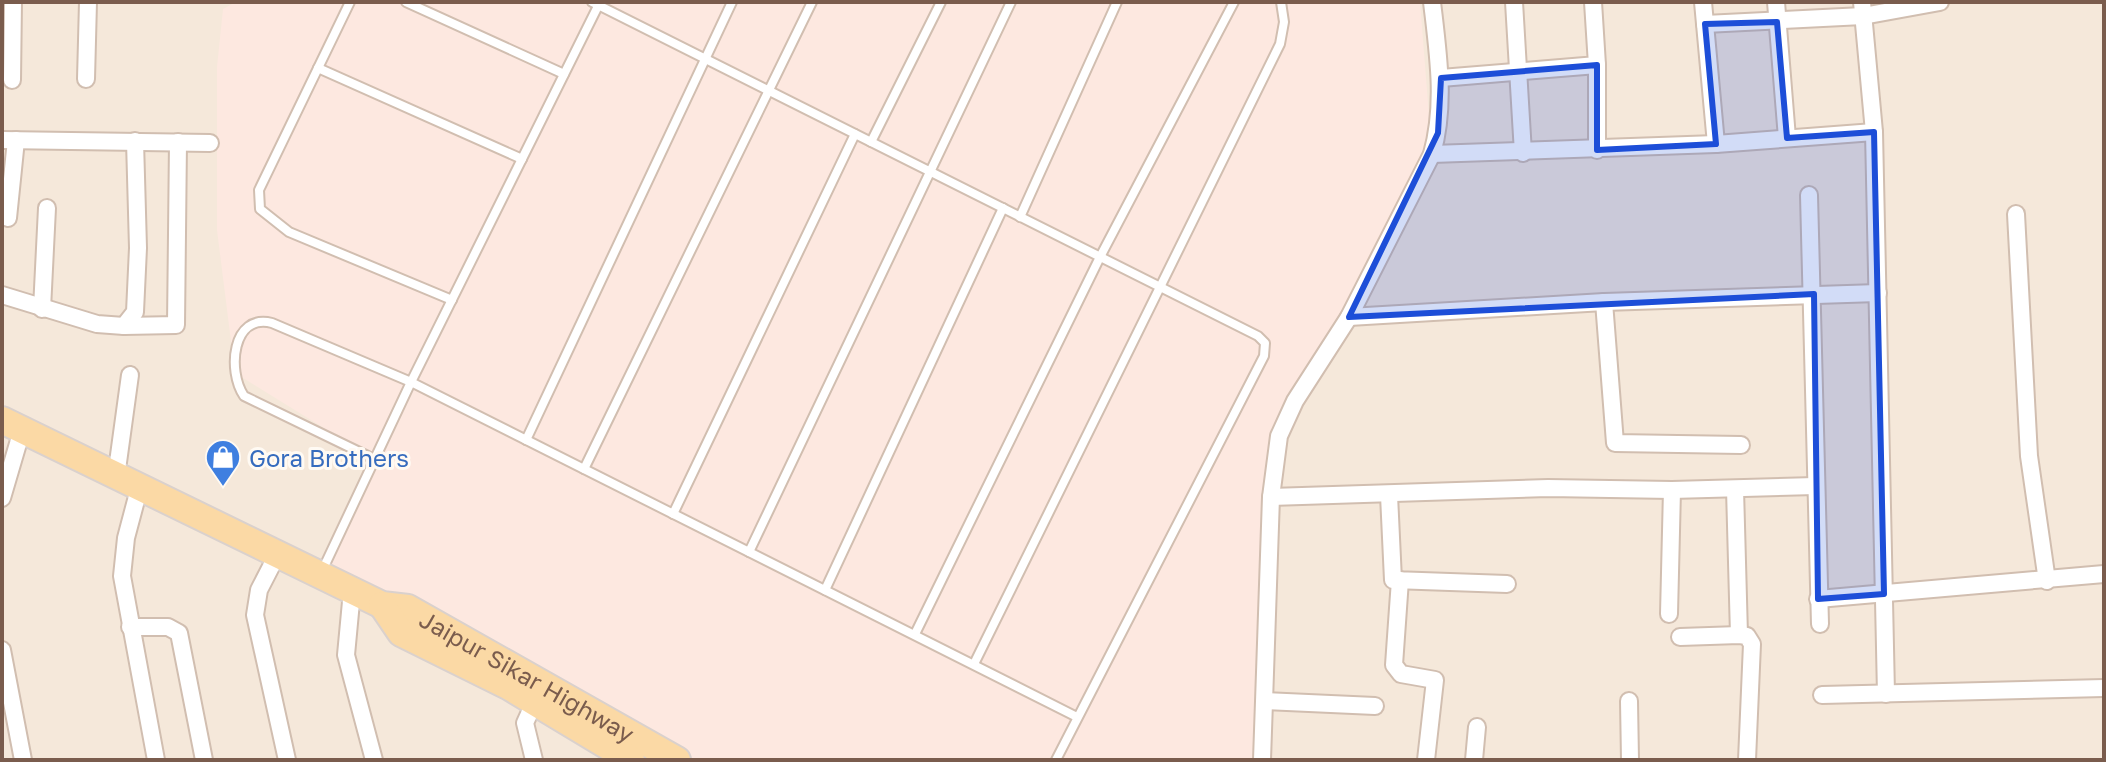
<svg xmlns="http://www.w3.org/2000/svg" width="2106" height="762" viewBox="0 0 2106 762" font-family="'Golos Text',sans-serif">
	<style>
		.residential { fill: #f5e8da }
		.commercial { fill: #fde8e0 }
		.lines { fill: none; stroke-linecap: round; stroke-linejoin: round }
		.service-casing { stroke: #d1beb0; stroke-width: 12 }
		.minor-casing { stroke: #d1beb0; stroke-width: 20 }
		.primary-casing { stroke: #dad1cd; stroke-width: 30 }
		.service { stroke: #fff; stroke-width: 8 }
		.minor { stroke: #fff; stroke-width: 16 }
		.primary { stroke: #fbd9a5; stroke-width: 26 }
		.marked { fill: #1d4ed8; fill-opacity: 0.2; stroke: #1d4ed8; stroke-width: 6; stroke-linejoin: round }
		.labels { text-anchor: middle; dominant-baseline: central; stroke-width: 6; stroke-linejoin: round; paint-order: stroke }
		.shop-label { font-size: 24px; fill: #366cbe; stroke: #fffaf3; text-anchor: start }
		.street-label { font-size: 24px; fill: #7a5c4d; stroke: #fffaf3 }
	</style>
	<rect width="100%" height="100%" fill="#fdf6ec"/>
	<rect class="residential" x="2" y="2" width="2102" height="758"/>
	<path class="commercial" d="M236,2H1420L1432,154L1279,436L1261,760H641L320,575L374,459L235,373L217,230V67L223,9Z"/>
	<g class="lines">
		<g class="service-casing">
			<g id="service">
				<path d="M350,2L259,190L260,209L289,232L452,300"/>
				<path d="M406,2L564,74"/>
				<path d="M592,2L1258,336L1265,343L1264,356L1056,760"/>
				<path d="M318,68L522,159"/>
				<path d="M871,142L941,2"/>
				<path d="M1020,217L1117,2"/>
				<path d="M526,440L732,2"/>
				<path d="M374,459L244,396C227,371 232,313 272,323L411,382L1077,717"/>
				<path d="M584,469L812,2"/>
				<path d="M673,514L855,134"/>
				<path d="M749,552L1011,2"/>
				<path d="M322,571L411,382L600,2"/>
				<path d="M825,590L1003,208"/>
				<path d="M915,634L1100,257L1234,2"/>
				<path d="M974,664L1280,44L1284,22L1281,2"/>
			</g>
		</g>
		<g class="minor-casing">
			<g id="minor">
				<path d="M1514,2L1523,153"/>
				<path d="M1703,2L1716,144"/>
				<path d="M1776,2L1787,138"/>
				<path d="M1862,2L1874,132L1886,694"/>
				<path d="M1705,24L1863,16L1940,2"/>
				<path d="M1597,65V150"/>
				<path d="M1441,78L1597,65L1593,2"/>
				<path d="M86,79L88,2"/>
				<path d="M12,80L13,2"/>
				<path d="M2,140L210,143"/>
				<path d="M1432,154L1716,144L1874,132"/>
				<path d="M1809,195L1820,624"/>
				<path d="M2016,214L2029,456L2047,581"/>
				<path d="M8,218L16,140"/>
				<path d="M2,295L97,324L124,326L135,312L138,248L135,141"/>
				<path d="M1604,302L1615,443L1741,445"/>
				<path d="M42,309L47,208"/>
				<path d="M1349,317L1604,302L1878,293"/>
				<path d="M124,326L176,325L178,142"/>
				<path d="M116,477L130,375"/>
				<path d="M139,489L126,538L122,576L156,760"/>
				<path d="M1735,489L1739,635"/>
				<path d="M1389,495L1393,580L1507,584"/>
				<path d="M1271,497L1548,488L1672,490L1815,486"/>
				<path d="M2,498L22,430"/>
				<path d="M277,555L259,590L255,615L287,760"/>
				<path d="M1400,580L1394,665L1401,674L1435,680L1426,760"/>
				<path d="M352,591L346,655L374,760"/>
				<path d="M1818,599L2104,574"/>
				<path d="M1669,614L1672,490"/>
				<path d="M130,627H168L179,633L204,760"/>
				<path d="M1680,637L1739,635L1747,636L1752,644L1747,760"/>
				<path d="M2,650L23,760"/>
				<path d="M1822,695L2104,688"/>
				<path d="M1265,701L1375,706"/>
				<path d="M1629,701L1630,760"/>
				<path d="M534,760L525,723L538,694"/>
				<path d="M1262,760L1271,497L1279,436L1295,401L1349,317L1432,154C1446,104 1438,53 1432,2"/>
				<path d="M1474,760L1477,727"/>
			</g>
		</g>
		<g class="primary-casing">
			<g id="primary">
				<path id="s1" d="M2,420L382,605L408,608L677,760"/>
				<path d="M382,605L401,633L508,686L631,760"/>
			</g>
		</g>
		<use href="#service" class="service"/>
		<use href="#minor" class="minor"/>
		<use href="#primary" class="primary"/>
	</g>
	<path class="marked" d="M1777,22L1787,138L1874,132L1884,594L1818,599L1814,294L1349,317L1438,133L1441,78L1597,65V150L1716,144L1705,24Z"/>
	<defs>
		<g id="shop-pin" transform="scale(1.8)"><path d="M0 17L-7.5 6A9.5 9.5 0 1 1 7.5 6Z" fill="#3f7fe0" stroke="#fffaf3"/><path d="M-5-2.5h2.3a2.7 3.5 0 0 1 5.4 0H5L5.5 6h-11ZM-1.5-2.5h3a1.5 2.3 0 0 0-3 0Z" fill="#fff"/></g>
	</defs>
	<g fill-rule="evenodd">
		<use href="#shop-pin" x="223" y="457"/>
	</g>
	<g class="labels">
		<g class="shop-label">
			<text x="249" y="457">Gora Brothers</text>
		</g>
		<g class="street-label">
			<text stroke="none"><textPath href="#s1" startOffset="586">Jaipur Sikar Highway</textPath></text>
		</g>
	</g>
	<rect width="2106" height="762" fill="none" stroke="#7a5c4d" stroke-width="8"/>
</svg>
